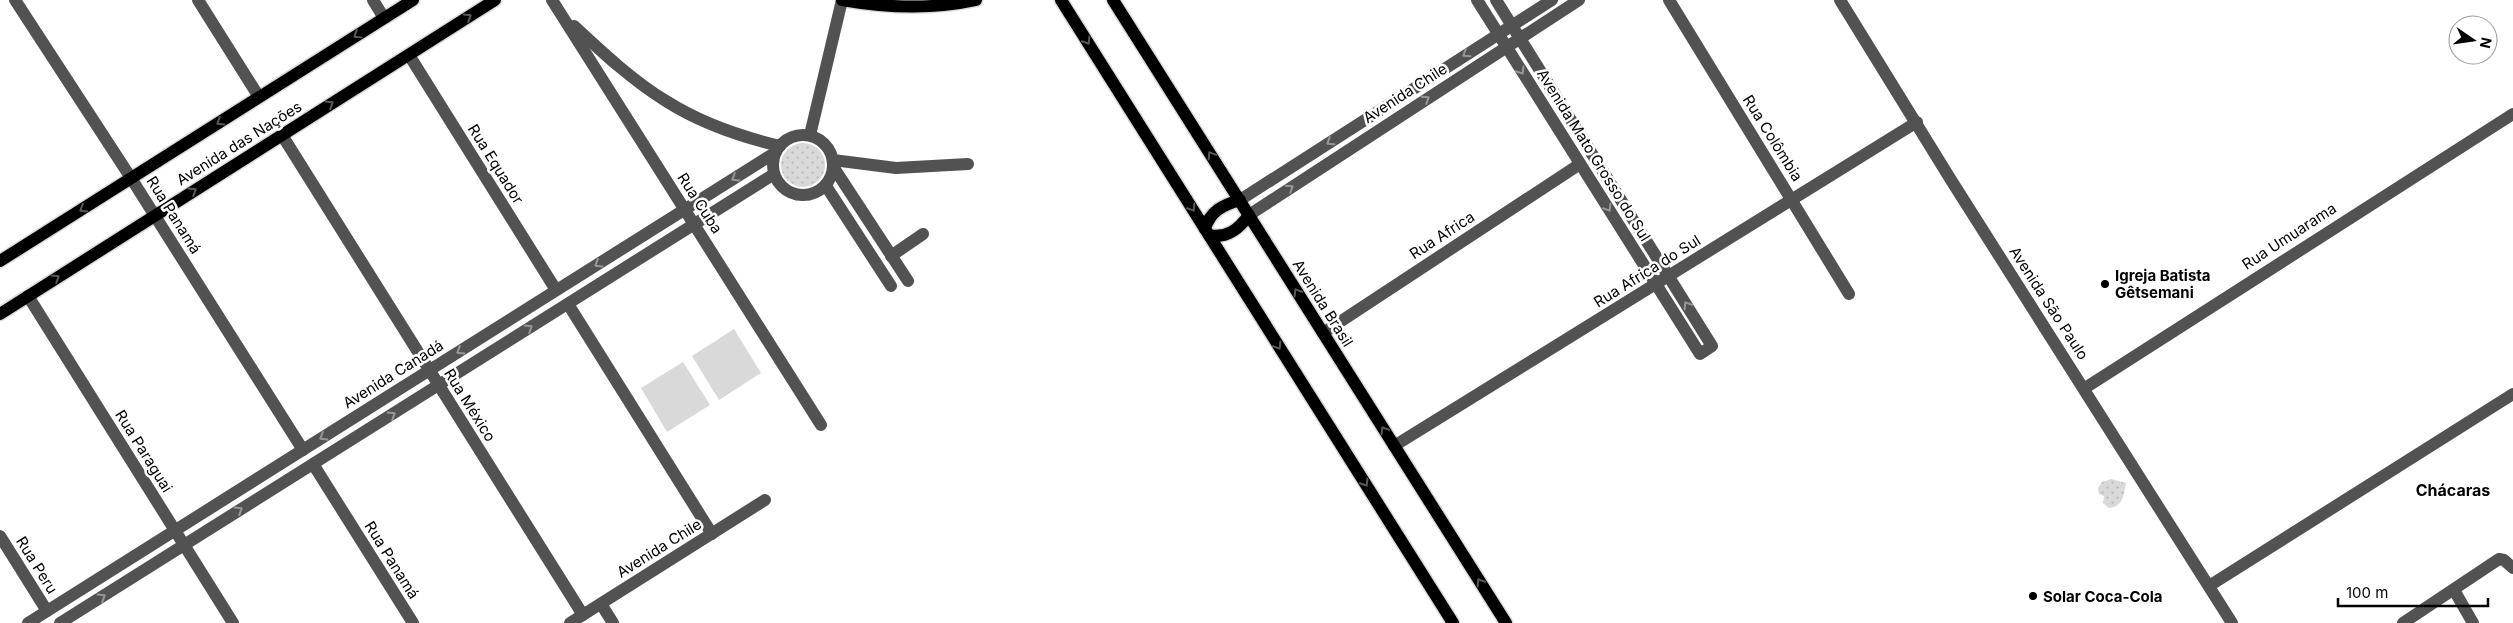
<svg xmlns="http://www.w3.org/2000/svg" width="2513" height="623" viewBox="0 0 2513 623" font-family="Inter,sans-serif">
	<style>
		.grass { fill: url(#grass-dots) }
		.garden { fill: #d9d9d9 }
		.lines { fill: none; stroke-linecap: round; stroke-linejoin: round }
		.major-casing { stroke: #dbdbdb; stroke-width: 15 }
		.minor { stroke: #525252; stroke-width: 12 }
		.major { stroke: #000; stroke-width: 12 }
		.oneway { stroke: #595959 }
		.oneway2 { stroke: #979797 }
		.poi-dot { fill: #000; stroke: #fff; stroke-width: 2 }
		.labels { text-anchor: middle; dominant-baseline: central; stroke-width: 5; stroke-linejoin: round; paint-order: stroke }
		.street-label { font-size: 15px; fill: #000; stroke: #fff }
		.poi-label { font-size: 15px; font-weight: bold; fill: #000; stroke: #fff; text-anchor: start }
		.neighbourhood-label { font-size: 16px; font-weight: bold; fill: #000; stroke: #fff }
	</style>
	<defs>
		<pattern id="grass-dots" width="8" height="8" patternUnits="userSpaceOnUse" patternTransform="scale(1.25)"><rect width="8" height="8" fill="#d9d9d9"/><path d="M2 2h.1M6 6h.1" fill="none" stroke="#b8b8b8" stroke-width="1.8" stroke-linecap="round"/></pattern>
	</defs>
	<rect width="100%" height="100%" fill="#fff"/>
	<g class="grass">
		<circle cx="803" cy="165" r="22"/>
		<path d="M2111,479L2126,483C2124,494 2123,507 2109,508L2103,503L2104,496L2099,494L2098,488L2102,482Z"/>
	</g>
	<g class="garden">
		<path d="M734,329L761,373L719,400L692,356Z"/>
		<path d="M683,362L710,405L667,432L641,388Z"/>
	</g>
	<g class="lines">
		<g class="major-casing">
			<g id="major">
				<path d="M842,0C888,8 931,10 976,0"/>
				<path d="M1061,0L1453,623"/>
				<path d="M1113,0L1506,623"/>
				<path d="M1205,229C1210,211 1223,205 1240,200"/>
				<path d="M1209,235C1227,239 1239,229 1249,215"/>
				<path d="M0,261L413,0"/>
				<path d="M0,314L495,0"/>
			</g>
		</g>
		<g class="minor">
			<path d="M15,0L131,178L303,450"/>
			<path d="M198,0L259,97"/>
			<path d="M373,0L384,18"/>
			<path d="M552,0L821,425"/>
			<path d="M1477,0L1700,354L1712,346L1496,0"/>
			<path d="M1669,0L1849,294"/>
			<path d="M1840,0L1951,180L2232,623"/>
			<path d="M574,26C602,52 633,81 666,101C699,122 742,137 780,146"/>
			<path d="M409,55L556,290"/>
			<circle cx="803" cy="165" r="30"/>
			<path d="M282,135L583,615"/>
			<path d="M810,135L842,0"/>
			<path d="M833,160L896,168L968,164"/>
			<path d="M834,168L908,281"/>
			<path d="M826,186L891,286"/>
			<path d="M1240,200L1552,0"/>
			<path d="M1249,215L1579,0"/>
			<path d="M891,256L923,234"/>
			<path d="M28,296L233,623"/>
			<path d="M568,304L712,534"/>
			<path d="M1323,333L1580,164"/>
			<path d="M2085,388L2513,114"/>
			<path d="M1394,446L1917,122"/>
			<path d="M313,464L413,623"/>
			<path d="M0,536L47,611"/>
			<path d="M2209,586L2513,394"/>
			<path d="M2454,590L2473,623"/>
			<path d="M601,604L613,623"/>
			<path d="M28,623L776,152"/>
			<path d="M60,623L774,174"/>
			<path d="M570,623L765,500"/>
			<path d="M2403,623L2499,559L2504,560L2513,568"/>
		</g>
		<use href="#major" class="major"/>
	</g>
	<defs><path id="oneway-chevron" d="M-2-3.5L2.5 0L-2 3.5" fill="none" stroke-width="1.6" stroke-linecap="round" stroke-linejoin="round" transform="scale(1.25)"/></defs>
	<g class="oneway">
		<use href="#oneway-chevron" transform="translate(468 17) rotate(-32)"/>
		<use href="#oneway-chevron" transform="translate(357 35) rotate(148)"/>
		<use href="#oneway-chevron" transform="translate(1087 41) rotate(58)"/>
		<use href="#oneway-chevron" transform="translate(330 104) rotate(-32)"/>
		<use href="#oneway-chevron" transform="translate(220 122) rotate(148)"/>
		<use href="#oneway-chevron" transform="translate(1211 155) rotate(-122)"/>
		<use href="#oneway-chevron" transform="translate(193 191) rotate(-32)"/>
		<use href="#oneway-chevron" transform="translate(1192 208) rotate(58)"/>
		<use href="#oneway-chevron" transform="translate(83 209) rotate(148)"/>
		<use href="#oneway-chevron" transform="translate(56 278) rotate(-32)"/>
		<use href="#oneway-chevron" transform="translate(1297 292) rotate(-122)"/>
		<use href="#oneway-chevron" transform="translate(1278 346) rotate(58)"/>
		<use href="#oneway-chevron" transform="translate(1384 430) rotate(-122)"/>
		<use href="#oneway-chevron" transform="translate(1365 483) rotate(58)"/>
		<use href="#oneway-chevron" transform="translate(1480 582) rotate(-122)"/>
	</g>
	<g class="oneway2">
		<use href="#oneway-chevron" transform="translate(1466 54) rotate(147)"/>
		<use href="#oneway-chevron" transform="translate(1521 71) rotate(58)"/>
		<use href="#oneway-chevron" transform="translate(1426 99) rotate(-33)"/>
		<use href="#oneway-chevron" transform="translate(1330 142) rotate(147)"/>
		<use href="#oneway-chevron" transform="translate(735 178) rotate(148)"/>
		<use href="#oneway-chevron" transform="translate(1290 188) rotate(-33)"/>
		<use href="#oneway-chevron" transform="translate(1608 208) rotate(58)"/>
		<use href="#oneway-chevron" transform="translate(598 264) rotate(148)"/>
		<use href="#oneway-chevron" transform="translate(1687 305) rotate(-122)"/>
		<use href="#oneway-chevron" transform="translate(529 328) rotate(-32)"/>
		<use href="#oneway-chevron" transform="translate(460 351) rotate(148)"/>
		<use href="#oneway-chevron" transform="translate(392 415) rotate(-32)"/>
		<use href="#oneway-chevron" transform="translate(323 437) rotate(148)"/>
		<use href="#oneway-chevron" transform="translate(239 510) rotate(-32)"/>
		<use href="#oneway-chevron" transform="translate(102 597) rotate(-32)"/>
	</g>
	<g class="poi-dot">
		<circle cx="2105" cy="284" r="5"/>
		<circle cx="2033" cy="596" r="5"/>
	</g>
	<g class="labels">
		<g class="street-label">
			<text transform="translate(1405 93) rotate(-33)">Avenida Chile</text>
			<text transform="translate(1773 138) rotate(58)">Rua Colômbia</text>
			<text transform="translate(239 143) rotate(-32)">Avenida das Nações</text>
			<text transform="translate(1594 155) rotate(58)">Avenida Mato Grosso do Sul</text>
			<text transform="translate(496 164) rotate(58)">Rua Equador</text>
			<text transform="translate(700 203) rotate(57)">Rua Cuba</text>
			<text transform="translate(174 215) rotate(58)">Rua Panamá</text>
			<text transform="translate(1442 235) rotate(-33)">Rua Africa</text>
			<text transform="translate(2289 236) rotate(-33)">Rua Umuarama</text>
			<text transform="translate(1647 271) rotate(-32)">Rua Africa do Sul</text>
			<text transform="translate(1323 303) rotate(58)">Avenida Brasil</text>
			<text transform="translate(2049 303) rotate(57)">Avenida São Paulo</text>
			<text transform="translate(393 374) rotate(-32)">Avenida Canadá</text>
			<text transform="translate(470 405) rotate(58)">Rua México</text>
			<text transform="translate(144 451) rotate(58)">Rua Paraguai</text>
			<text transform="translate(659 548) rotate(-32)">Avenida Chile</text>
			<text transform="translate(392 560) rotate(58)">Rua Panamá</text>
			<text transform="translate(37 565) rotate(58)">Rua Peru</text>
		</g>
		<g class="poi-label">
			<text x="2115" y="275">Igreja Batista<tspan x="2115" dy="17">Gêtsemani</tspan></text>
			<text x="2043" y="596">Solar Coca-Cola</text>
		</g>
		<g class="neighbourhood-label">
			<text x="2453" y="490">Chácaras</text>
		</g>
	</g>
	<g transform="translate(2473 40) rotate(103)"><circle r="24" fill="#ffffff" stroke="#999999"/>
	<path d="M0-4L9 19L0 12L-9 19Z" fill="#000000"/>
	<text y="-8" font-size="14" font-weight="bold" text-anchor="middle" fill="#000000">N</text>
	</g>
	<path d="M2338 598v8h150v-8" fill="none" stroke="#000000" stroke-width="2.5"/>
	<text x="2346" y="598" font-size="15" fill="#000000" stroke="#ffffff" stroke-width="4" paint-order="stroke">100 m</text>
</svg>
